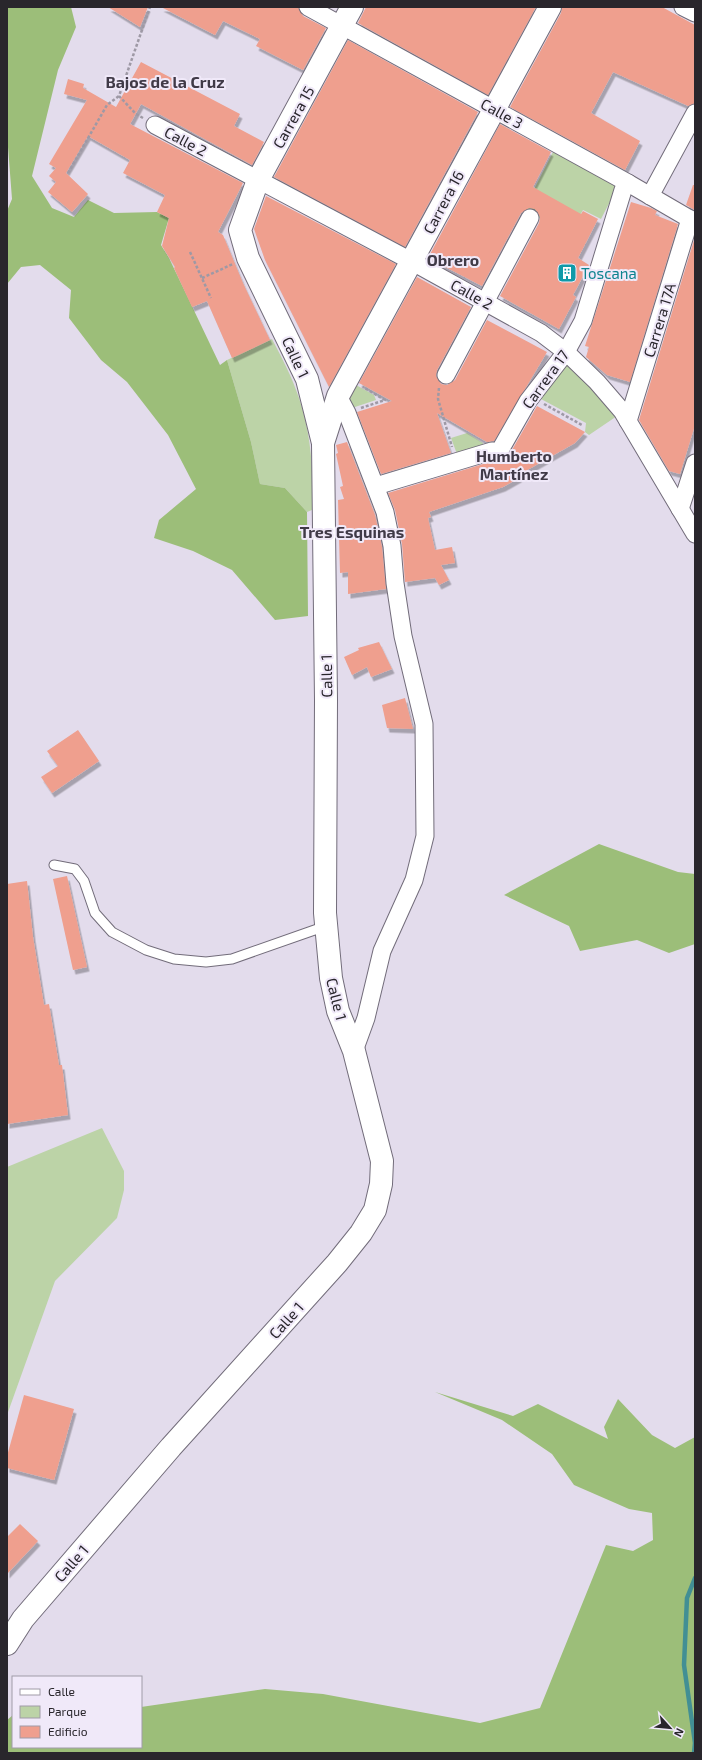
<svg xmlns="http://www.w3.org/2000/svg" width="702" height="1760" viewBox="0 0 702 1760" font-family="'Exo 2',sans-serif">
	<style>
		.green { fill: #bcd3a7 }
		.forest { fill: #9cbe79 }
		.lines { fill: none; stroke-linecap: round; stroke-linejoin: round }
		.stream { stroke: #428f94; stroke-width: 4.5 }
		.building { fill: #ef9f8e; filter: url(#shadow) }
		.lane-casing { stroke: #726c7a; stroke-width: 11 }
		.street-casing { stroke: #726c7a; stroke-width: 19 }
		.secondary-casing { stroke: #726c7a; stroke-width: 24 }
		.path { stroke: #9e99a5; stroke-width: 2.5; stroke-dasharray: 3 2; stroke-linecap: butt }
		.lane { stroke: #fff; stroke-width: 9 }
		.street { stroke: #fff; stroke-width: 17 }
		.secondary { stroke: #fff; stroke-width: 22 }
		.labels { text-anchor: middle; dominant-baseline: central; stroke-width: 4; stroke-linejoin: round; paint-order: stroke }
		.street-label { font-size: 15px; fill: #29262c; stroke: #f0e9f9 }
		.culture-label { font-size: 15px; fill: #0d838f; stroke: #f0e9f9; text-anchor: start }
		.neighbourhood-label { font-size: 16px; font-weight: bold; fill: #403a47; stroke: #f0e9f9 }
	</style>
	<defs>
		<filter id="shadow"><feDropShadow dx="2.5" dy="4.5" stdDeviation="0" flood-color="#0004"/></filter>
	</defs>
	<rect width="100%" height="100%" fill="#e3dcec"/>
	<g class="green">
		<path d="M553,152L618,186L601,219L583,210L569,234L497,195L532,193Z"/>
		<path d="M272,339C282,358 292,377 299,398C311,433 314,473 312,510L307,512L285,488L260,484L251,442L227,360Z"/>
		<path d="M566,365L570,366L602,394L617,416L589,435L585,432L586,423L541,399Z"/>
		<path d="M356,385L374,395L376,400L352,408L346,398Z"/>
		<path d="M467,433L483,443V447L457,454L451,438Z"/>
		<path d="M102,1128L124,1171V1190L117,1218L55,1281L7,1415V1167Z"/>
	</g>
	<g class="forest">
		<path d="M7,7H71L76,27L58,70L32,176L52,208L74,217L88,200L114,213L157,212L169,218L161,245L169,258L220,365L227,360L251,442L260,484L285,488L307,512L308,616L275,620L232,570L193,551L154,538L159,520L196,489L168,435L127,382L101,360L69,318L71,290L40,265L21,267L7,284V211L12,199L7,134Z"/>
		<path d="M599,844L678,872L695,874V944L669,953L637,940L580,951L569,926L504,895Z"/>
		<path d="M435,1392L513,1416L538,1404L608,1439L604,1427L618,1399L652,1435L675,1448L695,1437V1753H7V1720L13,1715V1747H141V1707L265,1689L323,1694L480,1723L540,1708L606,1545L633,1551L653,1540L652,1513L629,1509L574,1485L552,1454L502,1420Z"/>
	</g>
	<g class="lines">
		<path class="stream" d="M694,1753L695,1743L684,1665L687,1598L695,1578"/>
	</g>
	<g class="building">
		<path d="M108,7H148L140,27Z"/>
		<path d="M161,7H298L303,16L326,28L303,70L256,46L260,39L223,21L215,35Z"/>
		<path d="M366,7H536L488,95L358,23Z"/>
		<path d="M562,7H662L695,25V103L688,106L686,105L613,72L591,113L640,141L625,170L510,107L561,13Z"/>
		<path d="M348,40L478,112L405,247L274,177Z"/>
		<path d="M141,62L240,114L234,126L264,142L252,165L141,104L130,124L243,183L218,232L223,235L243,283L270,340L232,358L207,301L192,307L174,268L175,267L162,246L169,218L157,212L165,195L123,173L130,160L88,136L66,173L88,194L72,212L48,192L56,182L49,176L56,168L49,164L87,100L64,94L68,79L84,84L83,88L116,107Z"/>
		<path d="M500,124L551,152L533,187L581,214L583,211L598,219L578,258L589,265L573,295L576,297L559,329L500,296L539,223L540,217L535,209L529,208L521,213L482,286L428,258Z"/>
		<path d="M693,185H695V210L686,205Z"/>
		<path d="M266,196L396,264L329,387L265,260L254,229Z"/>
		<path d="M631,202L651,208L657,211L655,215L678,224L630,382L607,375L586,357L589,347L585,346Z"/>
		<path d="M695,237V425L680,474L669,471L639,420Z"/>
		<path d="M417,277L471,307L437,370L436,376L441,384L447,385L455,380L487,320L547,352L494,441L487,442L437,413L451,453L381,474L357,412L392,401L359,383Z"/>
		<path d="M537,406L585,432L575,443L522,473L519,478L503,487L429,512L431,517L428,518L435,550L452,547L455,563L441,565L449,580L439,585L435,578L405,582L402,544L395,510L388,493L493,461H504L508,457Z"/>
		<path d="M347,442L375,515L382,547L386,589L348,594V572L340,573L338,500L344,499L340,487L343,486L336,454L338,453L336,445Z"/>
		<path d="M379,642L392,669L371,677L367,667L352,675L344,657L359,650L358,648Z"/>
		<path d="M405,698L413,729L387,728L382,705Z"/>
		<path d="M78,730L99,761L52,793L41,777L58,766L47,751Z"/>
		<path d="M67,876L87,967L73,970L53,879Z"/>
		<path d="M27,881L33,937L44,1005L49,1004L59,1065H62L68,1115L7,1124V884Z"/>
		<path d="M24,1395L74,1409L54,1480L7,1468V1456Z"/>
		<path d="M20,1524L38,1541L7,1574V1537Z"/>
	</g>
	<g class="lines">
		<g class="lane-casing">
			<path id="lane" d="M54,865L75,869L84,881L95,913L112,932L146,950L174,959L206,962L232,959L326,926"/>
		</g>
		<g class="street-casing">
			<g id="street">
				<path d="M308,7L628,183L695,222"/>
				<path d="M683,7L695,13"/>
				<path d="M155,125L411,261L541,333L566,352L597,382L622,411L695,534"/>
				<path d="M650,196L695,113"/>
				<path d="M446,375L530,218"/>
				<path d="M338,396L347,413L385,512L392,546L395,583L403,636L424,724L425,836L414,880L382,951L366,1018L354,1051"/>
				<path d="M628,421L690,219"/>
				<path d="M376,486L492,451L499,452L528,401L566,352L583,321L623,190L628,183"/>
				<path d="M680,509L695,463"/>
			</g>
		</g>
		<g class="secondary-casing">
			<g id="secondary">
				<path d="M323,443L338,396L550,7"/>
				<path d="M7,1644L23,1619L171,1447L337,1263L361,1233L375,1210L381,1184L382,1161L354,1051L338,1011L331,978L325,913L326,700L323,443L307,379L248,258L240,230L258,180L352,7"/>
			</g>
		</g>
		<g class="path">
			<path d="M143,118L136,114L119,96L150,7"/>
			<path d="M68,173L107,105L119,96"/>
			<path d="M190,252L211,298"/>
			<path d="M202,278L233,264"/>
			<path d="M439,388L438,399L452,447"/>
			<path d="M544,404L582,425"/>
			<path d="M361,408L385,400L363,387"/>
		</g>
		<use href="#lane" class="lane"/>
		<use href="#street" class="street"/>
		<use href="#secondary" class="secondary"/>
	</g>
	<defs>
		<g id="building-square" transform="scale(1)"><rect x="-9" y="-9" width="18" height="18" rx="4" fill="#0f9aa8" stroke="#f0e9f9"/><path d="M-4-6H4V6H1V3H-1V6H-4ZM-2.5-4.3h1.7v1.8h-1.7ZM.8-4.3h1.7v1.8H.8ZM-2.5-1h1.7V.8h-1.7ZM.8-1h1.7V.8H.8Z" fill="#fff"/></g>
	</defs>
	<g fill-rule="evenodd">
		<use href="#building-square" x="567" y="273"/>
	</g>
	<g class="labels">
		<g class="street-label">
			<text transform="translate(502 113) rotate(29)">Calle 3</text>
			<text transform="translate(293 117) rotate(-61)">Carrera 15</text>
			<text transform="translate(186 141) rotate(28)">Calle 2</text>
			<text transform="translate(443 202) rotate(-62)">Carrera 16</text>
			<text transform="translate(472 294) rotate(29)">Calle 2</text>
			<text transform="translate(659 320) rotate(-73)">Carrera 17A</text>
			<text transform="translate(296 357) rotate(65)">Calle 1</text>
			<text transform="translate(545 379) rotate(-54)">Carrera 17</text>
			<text transform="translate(326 676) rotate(-91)">Calle 1</text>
			<text transform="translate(337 999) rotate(76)">Calle 1</text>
			<text transform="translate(286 1320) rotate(-48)">Calle 1</text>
			<text transform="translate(71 1563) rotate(-49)">Calle 1</text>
		</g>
		<g class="culture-label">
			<text x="581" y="273">Toscana</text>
		</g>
		<g class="neighbourhood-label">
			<text x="165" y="81">Bajos de la Cruz</text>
			<text x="453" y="259">Obrero</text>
			<text x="514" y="455">Humberto<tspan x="514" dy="18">Martínez</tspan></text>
			<text x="352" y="531">Tres Esquinas</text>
		</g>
	</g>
	<rect width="702" height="1760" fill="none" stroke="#29262c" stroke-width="16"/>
	<rect x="12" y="1676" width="130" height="72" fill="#f0e9f9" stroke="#a09ba7"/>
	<rect x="20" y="1689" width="20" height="6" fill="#ffffff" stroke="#a09ba7"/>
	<text x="48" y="1696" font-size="12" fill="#29262c">Calle</text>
	<rect x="20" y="1706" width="20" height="12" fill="#bcd3a7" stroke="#a09ba7"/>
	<text x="48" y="1716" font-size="12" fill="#29262c">Parque</text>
	<rect x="20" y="1726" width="20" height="12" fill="#ef9f8e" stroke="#a09ba7"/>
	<text x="48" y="1736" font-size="12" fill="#29262c">Edificio</text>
	<g transform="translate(670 1728) rotate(117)" stroke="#f0e9f9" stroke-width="3" paint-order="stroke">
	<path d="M0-3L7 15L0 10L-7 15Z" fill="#29262c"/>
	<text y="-6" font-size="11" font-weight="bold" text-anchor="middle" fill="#29262c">N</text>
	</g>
</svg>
